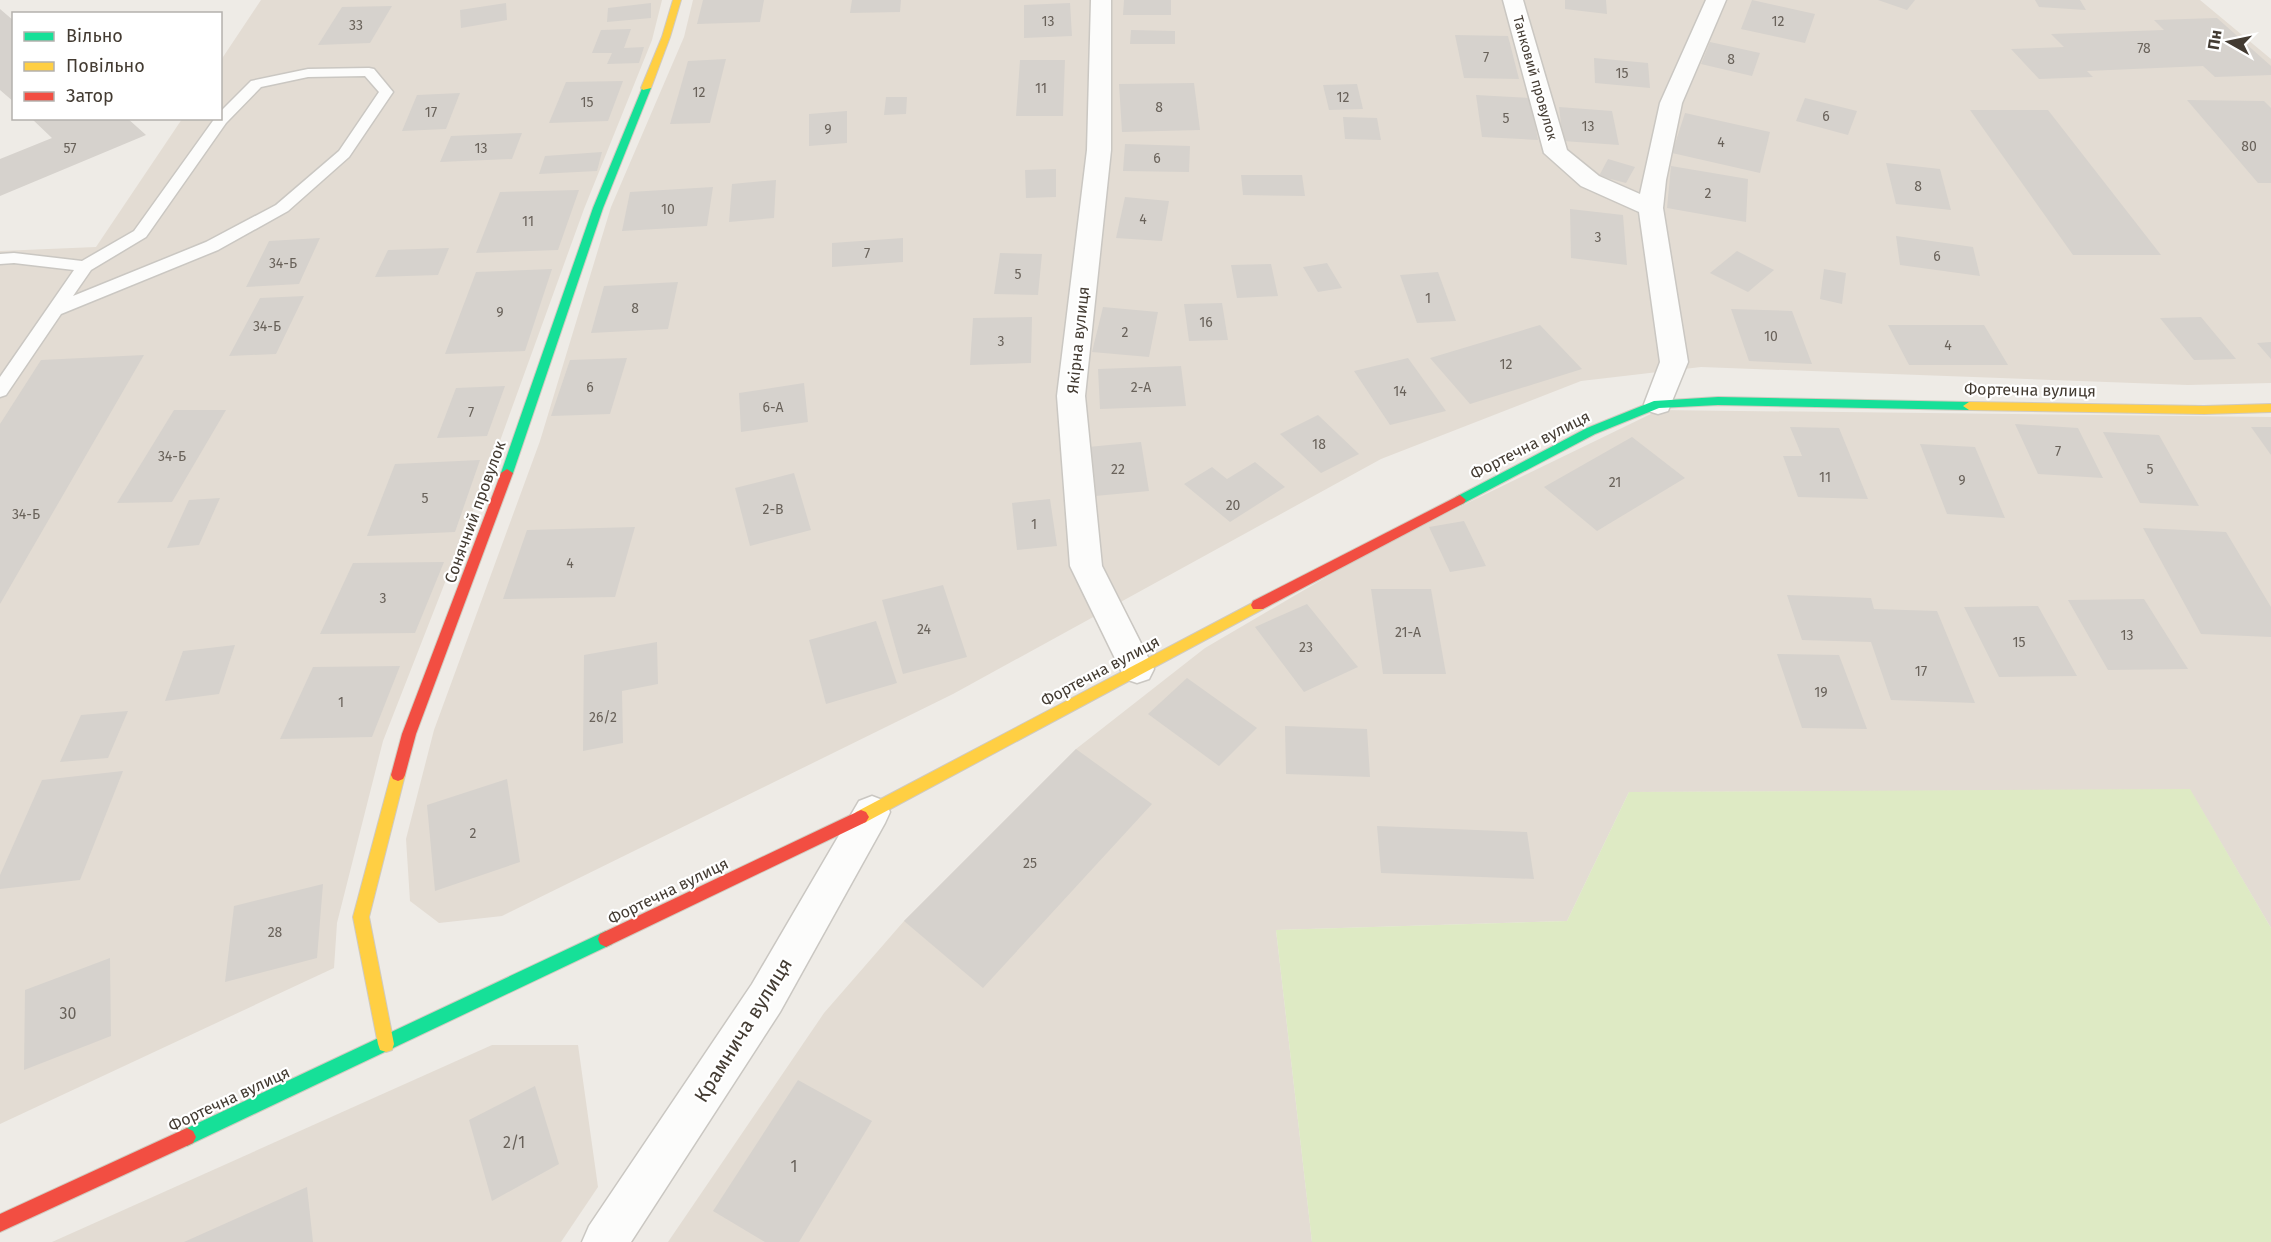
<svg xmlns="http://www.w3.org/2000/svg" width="2271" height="1242" viewBox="0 0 2271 1242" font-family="'Fira Sans',sans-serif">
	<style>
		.residential { fill: #e3dcd3 }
		.green { fill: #deeac4 }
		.building { fill: #d6d2cd }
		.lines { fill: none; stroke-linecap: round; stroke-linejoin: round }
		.lane-casing { stroke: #cac7c2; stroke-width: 3 }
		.street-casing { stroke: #cac7c2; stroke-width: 3 }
		.fast-casing { stroke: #d0cabf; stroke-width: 2 }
		.slow-casing { stroke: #d0cabf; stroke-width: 2 }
		.jam-casing { stroke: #d0cabf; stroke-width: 2 }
		.lane { fill: #fcfcfb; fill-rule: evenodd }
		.street { fill: #fcfcfb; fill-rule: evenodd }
		.fast { fill: #16e098; fill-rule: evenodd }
		.slow { fill: #ffcf43; fill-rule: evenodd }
		.jam { fill: #f24e42; fill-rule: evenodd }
		.labels { text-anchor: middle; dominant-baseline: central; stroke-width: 4.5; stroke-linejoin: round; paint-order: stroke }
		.number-label { font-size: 14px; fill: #69625a }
		.far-street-label { font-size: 14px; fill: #433b32; stroke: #fff }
		.street-label { font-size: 16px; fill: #433b32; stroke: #fff }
		.near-number-label { font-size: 16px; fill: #69625a }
		.near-street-label { font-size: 20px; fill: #433b32; stroke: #fff }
	</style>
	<rect width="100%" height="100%" fill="#eeebe6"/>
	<g class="residential">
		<path d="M261,0H662L652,40L584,209L496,452L383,741L337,923L334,968L0,1124V251L96,247L182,119L220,118L221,60Z"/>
		<path d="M693,0H2200L2271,59V383L2188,385L1701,367L1581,381L1381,459L953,694L502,916L439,923L410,901L406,839L434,730L540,441L611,207L684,37Z"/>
		<path d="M1659,410L2271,417V928L2190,790L1629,792L1567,921L1276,930L1312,1242H668L824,1013L904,921L1076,749L1205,648L1383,544Z"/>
		<path d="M492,1045H578L598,1187L561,1242H52Z"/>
	</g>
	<path class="green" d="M2190,789L2271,928V1242H1312L1276,930L1567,921L1629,792Z"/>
	<g class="building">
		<path d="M703,0H764L760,22L697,24Z"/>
		<path d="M852,0H901L900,12L850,13Z"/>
		<path d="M1124,0H1171V15H1123Z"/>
		<path d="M1565,0H1606L1607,14L1565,9Z"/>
		<path d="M1752,0L1815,14L1805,43L1741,29Z"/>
		<path d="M1878,0H1915L1907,10Z"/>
		<path d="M2035,0H2080L2086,10L2039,7Z"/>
		<path d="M506,3L507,20L461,28L460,10Z"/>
		<path d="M651,3V18L607,22L608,8Z"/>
		<path d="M1070,3L1072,36L1024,38V5Z"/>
		<path d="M392,6L370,43L318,45L342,7Z"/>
		<path d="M0,9L14,21V102L0,90Z"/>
		<path d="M2217,18L2271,66V75L2215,77L2203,66L2087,71L2093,77L2039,79L2011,49L2064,47L2051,34L2164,30L2154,20Z"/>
		<path d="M631,29L624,48L644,47L639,63L607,64L612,53H592L601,30Z"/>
		<path d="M1131,30L1175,31V44H1130Z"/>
		<path d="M1455,35L1508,36L1519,79L1464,78Z"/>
		<path d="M1710,42L1760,53L1752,76L1701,64Z"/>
		<path d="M1594,58L1648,63L1650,88L1595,83Z"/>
		<path d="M726,59L710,123L670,124L688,61Z"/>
		<path d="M1020,60H1065L1063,116H1016Z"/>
		<path d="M623,81L608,121L549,123L566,82Z"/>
		<path d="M1194,83L1200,130L1122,132L1119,84Z"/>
		<path d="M1357,84L1363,109L1329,110L1323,85Z"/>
		<path d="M460,93L446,129L402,131L417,95Z"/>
		<path d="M1476,95L1530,98L1538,140L1482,137Z"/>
		<path d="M886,97H907L906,114L884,115Z"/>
		<path d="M1805,98L1857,111L1848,135L1796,121Z"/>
		<path d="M2187,100L2264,101L2271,108V183H2258Z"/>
		<path d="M1559,107L1612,111L1619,145L1563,141Z"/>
		<path d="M1970,110H2048L2161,255H2073Z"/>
		<path d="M847,111V143L809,146V114Z"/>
		<path d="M1685,113L1770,132L1760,173L1672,153Z"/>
		<path d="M1343,117L1377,118L1381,140L1345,139Z"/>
		<path d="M31,118H127L146,135L0,196V159L52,138Z"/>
		<path d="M522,133L512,159L440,162L451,136Z"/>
		<path d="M1125,144L1190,146L1189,172L1123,171Z"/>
		<path d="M602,152L597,171L539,174L545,156Z"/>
		<path d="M1608,159L1635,167L1626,183L1599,176Z"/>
		<path d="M1886,163L1940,169L1951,210L1896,204Z"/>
		<path d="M1671,166L1748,179L1746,222L1667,208Z"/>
		<path d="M1056,169V197L1026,198L1025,170Z"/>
		<path d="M1241,175H1302L1305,196L1243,195Z"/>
		<path d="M776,180L774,218L729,222L732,184Z"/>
		<path d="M713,187L707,226L622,231L630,192Z"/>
		<path d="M579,190L558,250L476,253L500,192Z"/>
		<path d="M1125,197L1169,201L1162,241L1116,238Z"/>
		<path d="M1570,209L1623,215L1627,265L1571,258Z"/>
		<path d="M1896,236L1973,247L1980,276L1900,265Z"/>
		<path d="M320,238L299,284L246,287L269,241Z"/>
		<path d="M903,238V262L832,267V243Z"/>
		<path d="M449,248L438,275L375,277L388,250Z"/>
		<path d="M1737,251L1774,270L1748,292L1710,273Z"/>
		<path d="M1000,253L1042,254L1038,295L994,294Z"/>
		<path d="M1327,263L1342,288L1318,292L1303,267Z"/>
		<path d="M1271,264L1278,296L1237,298L1231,265Z"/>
		<path d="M552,269L525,351L445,354L476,272Z"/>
		<path d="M1824,269L1846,273L1842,304L1820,299Z"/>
		<path d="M1438,272L1456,321L1417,323L1400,275Z"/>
		<path d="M678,282L668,329L591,333L604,286Z"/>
		<path d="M304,296L276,354L229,356L260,298Z"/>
		<path d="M1222,303L1228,340L1189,341L1184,304Z"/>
		<path d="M1103,307L1158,312L1149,357L1092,352Z"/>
		<path d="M1731,309L1792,311L1812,364L1749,361Z"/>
		<path d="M1032,317L1031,363L970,365L973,318Z"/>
		<path d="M2201,317L2236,359L2194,360L2160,318Z"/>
		<path d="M1540,325L1582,369L1470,404L1430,358Z"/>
		<path d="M1888,325H1984L2008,365H1909Z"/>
		<path d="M2271,342V359L2257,343Z"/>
		<path d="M144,355L0,604V424L41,360Z"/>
		<path d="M627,358L610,414L551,416L570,360Z"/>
		<path d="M1408,358L1446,411L1390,425L1354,371Z"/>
		<path d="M1181,366L1186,406L1100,409L1098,369Z"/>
		<path d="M804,383L808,422L741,432L739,393Z"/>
		<path d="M505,386L487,436L437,438L456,388Z"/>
		<path d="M174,410H226L172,502L117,503Z"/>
		<path d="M1318,415L1359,454L1321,473L1280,434Z"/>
		<path d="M2015,424L2078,428L2103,478L2038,474Z"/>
		<path d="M1790,427L1839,428L1868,499L1798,497L1783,456H1802Z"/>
		<path d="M2251,427H2271V455Z"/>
		<path d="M2103,432L2159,435L2199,506L2140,503Z"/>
		<path d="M1632,437L1685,478L1597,531L1544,487Z"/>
		<path d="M1141,442L1149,491L1095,496L1088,447Z"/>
		<path d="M1920,444L1975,447L2005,518L1947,514Z"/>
		<path d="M480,460L455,532L367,536L395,464Z"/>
		<path d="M1255,462L1285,487L1230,522L1184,484L1212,467L1227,479Z"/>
		<path d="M794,473L811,530L750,546L735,488Z"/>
		<path d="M220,498L199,545L167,548L189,500Z"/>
		<path d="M1050,499L1057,546L1017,550L1012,503Z"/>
		<path d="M1464,521L1486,566L1450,572L1429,527Z"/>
		<path d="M635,527L615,597L503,599L527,530Z"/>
		<path d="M2143,528L2226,532L2271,607V637L2201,634Z"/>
		<path d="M444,562L415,633L320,634L353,563Z"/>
		<path d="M943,585L967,657L903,674L882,600Z"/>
		<path d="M1371,589H1431L1446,674H1383Z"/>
		<path d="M1787,595L1871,598L1874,609L1937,611L1975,703L1891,700L1871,642L1802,640Z"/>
		<path d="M2144,599L2188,669L2108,670L2068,600Z"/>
		<path d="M1307,604L1358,667L1304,692L1255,627Z"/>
		<path d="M2038,606L2077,676L1999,677L1964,607Z"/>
		<path d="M876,621L897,683L826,704L809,640Z"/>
		<path d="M657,642L658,684L622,691L623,743L583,751L584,655Z"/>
		<path d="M235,645L219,694L165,701L183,651Z"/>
		<path d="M1777,654L1839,655L1867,729L1802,728Z"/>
		<path d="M400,666L372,737L280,739L313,667Z"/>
		<path d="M1187,678L1257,728L1219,766L1148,714Z"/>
		<path d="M128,711L108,758L60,762L81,715Z"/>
		<path d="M1285,726L1367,729L1370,777L1286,774Z"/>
		<path d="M1076,749L1152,804L983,988L904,921Z"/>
		<path d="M123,771L80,880L0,889V875L42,780Z"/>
		<path d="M507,779L520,862L435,891L427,805Z"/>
		<path d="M1377,826L1527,832L1534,879L1381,873Z"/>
		<path d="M323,884L317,958L225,982L234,906Z"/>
		<path d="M110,958L111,1036L24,1070L25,990Z"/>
		<path d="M798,1080L872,1121L799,1242H765L713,1211Z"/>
		<path d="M535,1086L559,1164L492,1201L469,1120Z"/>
		<path d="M307,1187L313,1242H184Z"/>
	</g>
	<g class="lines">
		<g class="lane-casing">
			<path id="lane" d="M369,68L374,69L393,92L349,157L288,211L218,250L61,314L6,395L0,397V377L74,270L14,263L0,264V254L14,253L82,261L134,231L215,118H220V112L251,81L308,69ZM365,76L379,92L339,151L276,205L206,242L73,296L91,270L146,237L226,123L261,87L308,77Z"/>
		</g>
		<g class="street-casing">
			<g id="street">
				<path d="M1091,0H1111V150L1085,396L1102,566L1154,669L1149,679L1137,683L1125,679L1070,566L1057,396L1087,150Z"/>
				<path d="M1503,0H1523L1567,150L1599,176L1640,194L1660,103L1706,0H1726L1682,103L1666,180L1663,208L1688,362L1668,411L1658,414L1648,411L1644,404L1660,362L1639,212L1581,186L1544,153Z"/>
				<path d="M872,796L885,801L890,812L885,823L780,1012L631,1242H582L589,1226L752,984L859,801Z"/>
			</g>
		</g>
		<g class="fast-casing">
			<g id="fast">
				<path d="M643,86L651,88L603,208L513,473L511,476H503L501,473L593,208Z"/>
				<path d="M1718,397L1969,402L1975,406L1969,410L1718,405L1659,408L1595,434L1464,503L1460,505L1454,500L1456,497L1587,428L1654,401Z"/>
				<path d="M606,931L612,934L614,939L612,944L193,1143L187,1146L181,1143L178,1137L181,1131Z"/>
			</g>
		</g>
		<g class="slow-casing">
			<g id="slow">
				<path d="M673,0H681L670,37L651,88L643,90L641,88L662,37Z"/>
				<path d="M1969,402L2204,406L2271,404V412L2204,414L1969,410L1963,406Z"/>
				<path d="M1258,600L1263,601L1265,605L1263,609L866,822L861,824L856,822L853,817L856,812Z"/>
				<path d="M398,769L403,771L405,775L369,917L394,1044L392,1050L386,1052L380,1050L378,1044L353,917L391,775L393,771Z"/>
			</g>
		</g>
		<g class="jam-casing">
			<g id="jam">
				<path d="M507,469L513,473L416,734L405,775L403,779L398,781L393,779L391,775L402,734L501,473Z"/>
				<path d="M1460,495L1466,500L1464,503L1263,609H1253L1251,605L1253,601Z"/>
				<path d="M861,810L866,812L869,817L866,822L612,944L606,947L600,944L598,939L600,934Z"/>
				<path d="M187,1128L193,1131L196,1137L193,1143L0,1232V1214Z"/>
			</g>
		</g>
		<use href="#lane" class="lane"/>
		<use href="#street" class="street"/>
		<use href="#fast" class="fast"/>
		<use href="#slow" class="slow"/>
		<use href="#jam" class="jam"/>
	</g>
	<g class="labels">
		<g class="number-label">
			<text x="1048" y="21">13</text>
			<text x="1778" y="21">12</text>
			<text x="356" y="25">33</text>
			<text x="2144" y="48">78</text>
			<text x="1486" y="57">7</text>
			<text x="1731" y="59">8</text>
			<text x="1622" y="73">15</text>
			<text x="1041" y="88">11</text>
			<text x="699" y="92">12</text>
			<text x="1343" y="97">12</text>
			<text x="587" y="102">15</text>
			<text x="1159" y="107">8</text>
			<text x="431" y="112">17</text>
			<text x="1826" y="116">6</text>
			<text x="1506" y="118">5</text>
			<text x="1588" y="126">13</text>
			<text x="828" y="129">9</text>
			<text x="1721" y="142">4</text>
			<text x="2249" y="146">80</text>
			<text x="70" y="148">57</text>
			<text x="481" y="148">13</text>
			<text x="1157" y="158">6</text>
			<text x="1918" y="186">8</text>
			<text x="1708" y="193">2</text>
			<text x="668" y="209">10</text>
			<text x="1143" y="219">4</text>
			<text x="528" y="221">11</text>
			<text x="1598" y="237">3</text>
			<text x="867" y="253">7</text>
			<text x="1937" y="256">6</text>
			<text x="283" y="263">34-Б</text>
			<text x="1018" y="274">5</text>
			<text x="1428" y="298">1</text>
			<text x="635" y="308">8</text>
			<text x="500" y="312">9</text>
			<text x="1206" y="322">16</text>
			<text x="267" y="326">34-Б</text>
			<text x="1125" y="332">2</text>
			<text x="1771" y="336">10</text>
			<text x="1001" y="341">3</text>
			<text x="1948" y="345">4</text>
			<text x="1506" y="364">12</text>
			<text x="590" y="387">6</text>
			<text x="1141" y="387">2-А</text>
			<text x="1400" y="391">14</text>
			<text x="773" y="407">6-А</text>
			<text x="471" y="412">7</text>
			<text x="1319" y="444">18</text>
			<text x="2058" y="451">7</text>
			<text x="172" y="456">34-Б</text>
			<text x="1118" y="469">22</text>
			<text x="2150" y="469">5</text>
			<text x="1825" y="477">11</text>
			<text x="1962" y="480">9</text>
			<text x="1615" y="482">21</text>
			<text x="425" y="498">5</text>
			<text x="1233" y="505">20</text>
			<text x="773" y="509">2-В</text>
			<text x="26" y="514">34-Б</text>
			<text x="1034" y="524">1</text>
			<text x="570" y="563">4</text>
			<text x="383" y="598">3</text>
			<text x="924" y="629">24</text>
			<text x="1408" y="632">21-А</text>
			<text x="2127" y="635">13</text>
			<text x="2019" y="642">15</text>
			<text x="1306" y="647">23</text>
			<text x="1921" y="671">17</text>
			<text x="1821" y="692">19</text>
			<text x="341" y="702">1</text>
			<text x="603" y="717">26/2</text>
			<text x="473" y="833">2</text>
			<text x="1030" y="863">25</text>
			<text x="275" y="932">28</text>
		</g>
		<g class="far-street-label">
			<text transform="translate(1535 78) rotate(74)">Танковий провулок</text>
		</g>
		<g class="street-label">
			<text transform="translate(1078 340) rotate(-84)">Якірна вулиця</text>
			<text transform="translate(2030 390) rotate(1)">Фортечна вулиця</text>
			<text transform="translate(1530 445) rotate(-27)">Фортечна вулиця</text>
			<text transform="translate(475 512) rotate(-70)">Сонячний провулок</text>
			<text transform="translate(1100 671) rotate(-28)">Фортечна вулиця</text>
			<text transform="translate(668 891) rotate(-26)">Фортечна вулиця</text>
			<text transform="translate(229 1099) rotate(-25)">Фортечна вулиця</text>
		</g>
		<g class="near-number-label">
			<text x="68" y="1013">30</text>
			<text x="514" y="1142">2/1</text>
			<text x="794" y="1166">1</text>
		</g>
		<g class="near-street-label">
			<text transform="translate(743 1030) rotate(-58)">Крамнича вулиця</text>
		</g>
	</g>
	<rect x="12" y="12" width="210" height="108" fill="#ffffff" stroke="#b4b1ad" stroke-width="1.5"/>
	<rect x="24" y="32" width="30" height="9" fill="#16e098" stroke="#b4b1ad" stroke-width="1.5"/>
	<text x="66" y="42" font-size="18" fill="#433b32">Вільно</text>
	<rect x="24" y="62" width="30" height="9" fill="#ffcf43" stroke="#b4b1ad" stroke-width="1.5"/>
	<text x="66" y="72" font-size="18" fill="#433b32">Повільно</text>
	<rect x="24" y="92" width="30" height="9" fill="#f24e42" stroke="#b4b1ad" stroke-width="1.5"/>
	<text x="66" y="102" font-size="18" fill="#433b32">Затор</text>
	<g transform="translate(2229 42) rotate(279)" stroke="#ffffff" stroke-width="4.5" paint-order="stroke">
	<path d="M0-4.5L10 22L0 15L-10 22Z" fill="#433b32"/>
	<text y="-9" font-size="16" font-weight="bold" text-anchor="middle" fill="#433b32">Пн</text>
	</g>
</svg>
